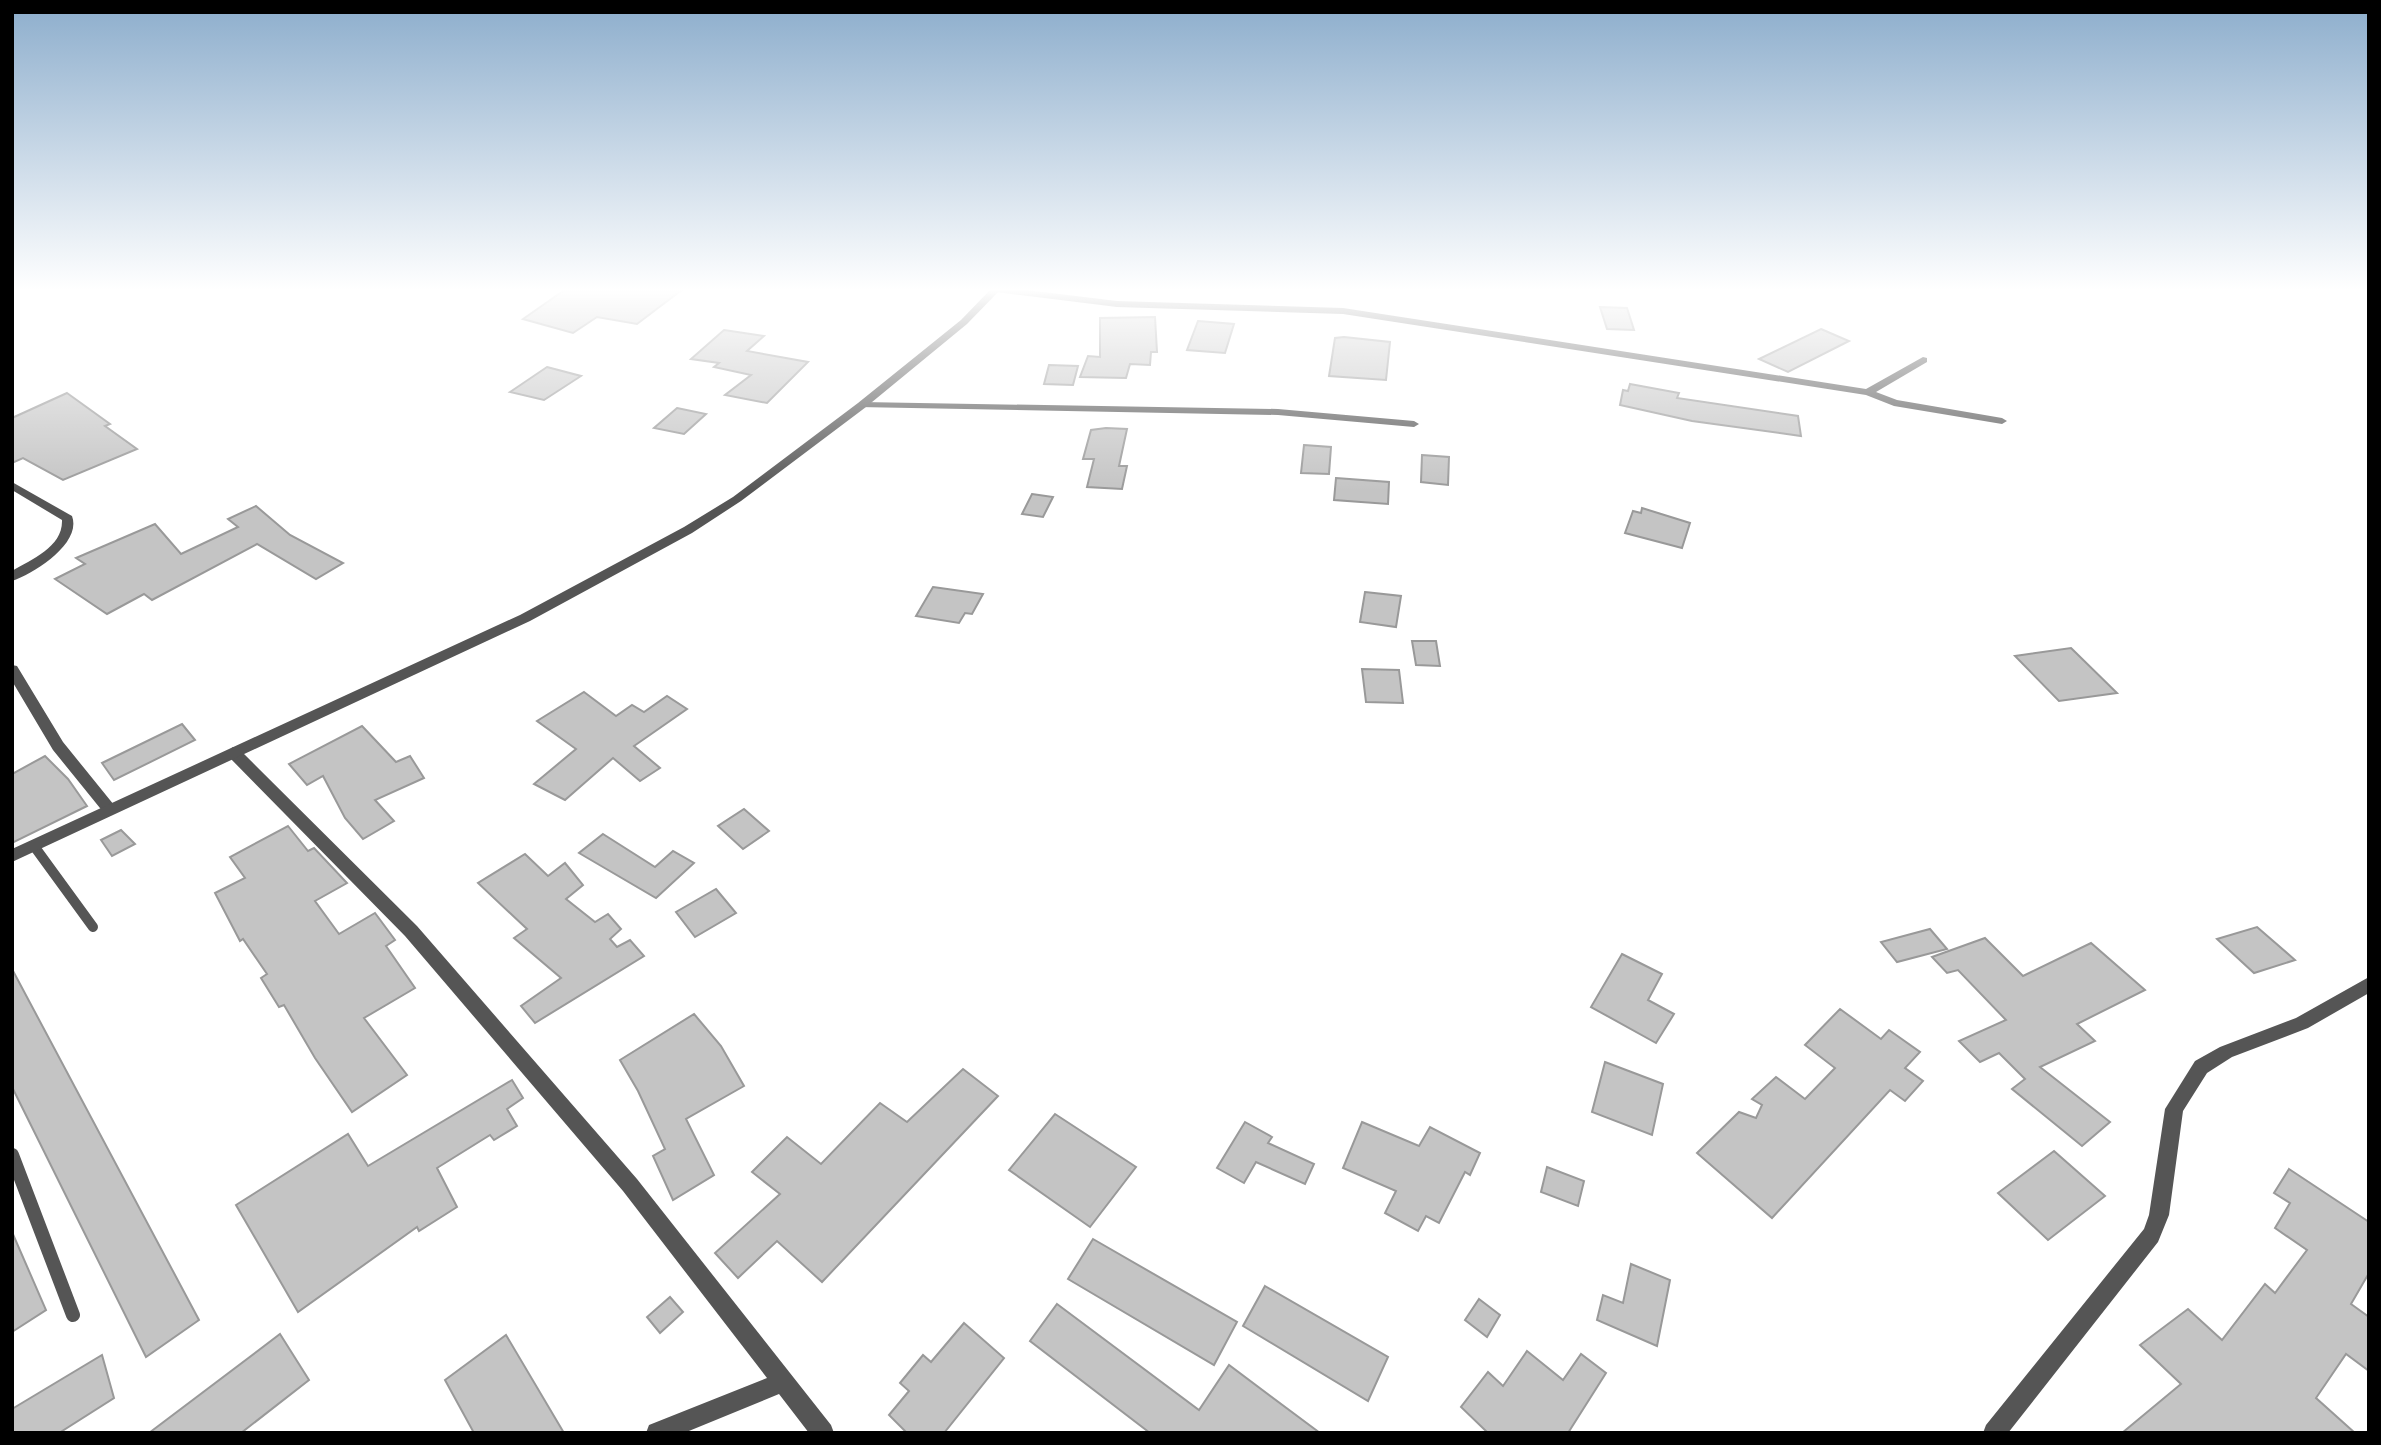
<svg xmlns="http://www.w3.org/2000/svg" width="2381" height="1445" viewBox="0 0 2381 1445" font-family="Jost,sans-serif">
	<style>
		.building { fill: #c4c4c4; stroke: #999; stroke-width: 2 }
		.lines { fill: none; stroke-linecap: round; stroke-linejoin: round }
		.service-far1 { stroke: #555; stroke-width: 10 }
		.service { stroke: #555; stroke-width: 14 }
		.minor { fill: #555; fill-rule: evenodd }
		.tertiary { fill: #555; fill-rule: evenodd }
	</style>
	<rect width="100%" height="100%" fill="#fff"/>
	<g class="building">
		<path d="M566,289H683L637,324L597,317L573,333L523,319Z"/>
		<path d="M1600,307L1627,308L1634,330L1607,329Z"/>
		<path d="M1155,317L1157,352H1151L1150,365L1130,364L1126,378L1080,377L1088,356L1100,357V318Z"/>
		<path d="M1198,321L1234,324L1225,353L1187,350Z"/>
		<path d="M1821,329L1849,341L1788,372L1759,359Z"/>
		<path d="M724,330L764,336L747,351L808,362L767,403L725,395L751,375L714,367L719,363L691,359Z"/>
		<path d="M1344,337L1390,342L1386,380L1329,376L1335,338Z"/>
		<path d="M1049,365L1078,366L1073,385L1044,384Z"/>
		<path d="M547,367L581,376L544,400L510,392Z"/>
		<path d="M1630,384L1679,393L1677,398L1798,416L1801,436L1692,421L1620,405L1623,390L1628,391Z"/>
		<path d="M67,393L110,424L105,426L137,449L63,480L23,458L12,463V418Z"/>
		<path d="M677,408L706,414L684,434L654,428Z"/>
		<path d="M1106,428L1127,429L1119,466H1127L1122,489L1087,487L1094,459H1083L1091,430Z"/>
		<path d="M1304,445L1331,447L1329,474L1301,473Z"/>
		<path d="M1422,455L1449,457L1448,485L1421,482Z"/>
		<path d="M1336,478L1389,482L1388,504L1334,500Z"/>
		<path d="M1032,494L1053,497L1043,517L1022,514Z"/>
		<path d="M256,506L290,535L343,563L316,579L257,544L152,600L144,594L107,614L55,579L85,564L76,558L155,524L181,554L238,527L228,519Z"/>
		<path d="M1642,508L1690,523L1682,548L1625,533L1633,511L1641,513Z"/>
		<path d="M933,587L983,594L972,614L965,613L959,623L916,616Z"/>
		<path d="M1365,592L1401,596L1396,627L1360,622Z"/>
		<path d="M1412,641H1436L1440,666L1416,665Z"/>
		<path d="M2071,648L2117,693L2059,701L2015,656Z"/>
		<path d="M1362,669L1399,670L1403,703L1366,702Z"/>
		<path d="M584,692L616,716L632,705L644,712L667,696L687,709L634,746L660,768L640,781L613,758L565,800L534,784L576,749L537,721Z"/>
		<path d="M182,724L195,740L114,780L102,763Z"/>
		<path d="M362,726L396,762L410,756L424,778L375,800L394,821L363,839L345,818L323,776L307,785L289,764Z"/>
		<path d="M45,756L68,779L87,806L12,843V774Z"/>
		<path d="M744,809L769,831L743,849L718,826Z"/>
		<path d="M288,826L308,851L314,848L347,883L315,901L339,934L375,913L395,940L386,946L415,988L364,1018L407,1075L352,1112L315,1058L284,1005L279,1007L261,978L267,974L243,939L240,941L215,893L245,878L230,857Z"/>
		<path d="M121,830L135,844L112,856L101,840Z"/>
		<path d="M603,834L655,867L673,851L694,863L656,898L579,853Z"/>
		<path d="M525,854L548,876L565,863L583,885L566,899L595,922L608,914L621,929L610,939L617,947L630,940L644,956L535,1023L521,1006L561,978L514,938L527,929L478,883Z"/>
		<path d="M716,889L736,913L695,937L676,912Z"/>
		<path d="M2257,927L2295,960L2254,973L2217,939Z"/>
		<path d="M1930,929L1947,949L1897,962L1881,942Z"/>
		<path d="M1985,938L2023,976L2091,943L2145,990L2077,1024L2095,1041L2040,1067L2110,1122L2082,1146L2012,1089L2025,1079L1999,1053L1980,1062L1959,1041L2006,1020L1958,970L1947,973L1932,957Z"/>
		<path d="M1622,954L1662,974L1648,1000L1674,1014L1656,1043L1591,1007Z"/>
		<path d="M12,969L199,1320L146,1357L12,1087Z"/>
		<path d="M1840,1009L1881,1039L1889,1030L1920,1052L1905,1068L1923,1081L1905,1101L1890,1090L1772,1218L1697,1153L1739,1112L1756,1118L1762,1105L1752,1099L1776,1077L1805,1099L1835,1068L1805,1045Z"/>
		<path d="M694,1014L721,1046L744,1086L686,1119L714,1175L673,1200L653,1156L665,1149L638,1091L620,1060Z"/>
		<path d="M1605,1062L1663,1084L1652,1135L1592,1112Z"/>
		<path d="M963,1069L998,1096L822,1282L777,1241L738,1278L715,1253L780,1194L752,1172L787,1137L821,1164L880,1103L907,1122Z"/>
		<path d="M512,1080L523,1098L507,1109L517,1126L494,1140L490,1135L437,1168L457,1207L419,1231L417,1227L298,1312L236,1205L348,1134L368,1166Z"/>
		<path d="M1055,1114L1136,1167L1090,1227L1009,1170Z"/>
		<path d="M1245,1122L1272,1137L1268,1143L1314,1164L1305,1184L1256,1162L1244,1183L1217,1168Z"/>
		<path d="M1362,1122L1419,1146L1430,1127L1480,1153L1470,1175L1465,1172L1439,1223L1426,1216L1418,1231L1385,1213L1396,1191L1343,1168Z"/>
		<path d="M2054,1151L2105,1196L2048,1240L1998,1193Z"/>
		<path d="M1547,1167L1584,1181L1578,1206L1541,1192Z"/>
		<path d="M2289,1169L2369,1222V1273L2351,1304L2369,1317V1371L2346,1354L2316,1398L2355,1433H2122L2181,1384L2140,1345L2188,1309L2222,1340L2265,1284L2275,1293L2307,1250L2275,1228L2290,1203L2274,1193Z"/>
		<path d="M12,1232L46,1310L12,1332Z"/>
		<path d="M1093,1239L1237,1322L1214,1365L1068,1279Z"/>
		<path d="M1631,1264L1670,1280L1657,1346L1597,1320L1603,1295L1623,1303Z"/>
		<path d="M1265,1286L1388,1357L1368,1401L1243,1326Z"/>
		<path d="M670,1297L683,1312L660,1333L647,1317Z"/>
		<path d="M1479,1299L1500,1315L1487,1337L1465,1320Z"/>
		<path d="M1057,1304L1199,1410L1229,1365L1320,1433H1150L1030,1341Z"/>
		<path d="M964,1323L1004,1358L944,1433H907L889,1415L909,1391L900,1383L923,1355L931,1362Z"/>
		<path d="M280,1334L309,1380L241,1433H149Z"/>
		<path d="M506,1335L564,1433H474L445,1380Z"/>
		<path d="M1527,1351L1563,1380L1581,1354L1606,1373L1568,1433H1488L1461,1407L1488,1372L1503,1386Z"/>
		<path d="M102,1355L114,1398L59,1433H12V1409Z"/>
	</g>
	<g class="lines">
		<path class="service-far1" d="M34,846L93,927"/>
		<path class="service" d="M12,1155L73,1315"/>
		<g class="minor">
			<path d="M991,289H1018L1117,301L1343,308L1866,389L1923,357L1927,358V362L1876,392L1897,400L2002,418L2007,421L2002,424L1894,406L1866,395L1343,314L1117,307L996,292Z"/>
			<path d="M862,402L1278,409L1414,421L1419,424L1414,427L1278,415L858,407L857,405Z"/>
			<path d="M12,482L72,516C82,543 35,573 12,581V571C32,559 63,547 62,520L12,490Z"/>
			<path d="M12,665L17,666L63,742L114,805L116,809L114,813H104L53,750L12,681Z"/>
			<path d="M233,747L238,748L417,926L637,1179L831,1425L834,1433H809L779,1394L684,1433H646L649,1425L767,1378L623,1191L405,936L228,756L226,752Z"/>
			<path d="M2369,977V993L2308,1028L2232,1057L2207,1073L2183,1111L2169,1215L2158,1242L2008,1433H1983L1986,1425L2144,1229L2149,1215L2165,1109L2195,1061L2220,1047L2296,1018Z"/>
		</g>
		<path class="tertiary" d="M991,289H1001L967,324L866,407L741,501L692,533L530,621L12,862V849L520,615L684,527L733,497L858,403L961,320Z"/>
	</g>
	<linearGradient id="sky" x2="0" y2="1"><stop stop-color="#8cadcc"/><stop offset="0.59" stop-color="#fff"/><stop offset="1" stop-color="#fff" stop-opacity="0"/></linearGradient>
	<rect width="2381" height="491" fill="url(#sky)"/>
	<rect width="2381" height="1445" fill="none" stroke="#000000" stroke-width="28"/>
</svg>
